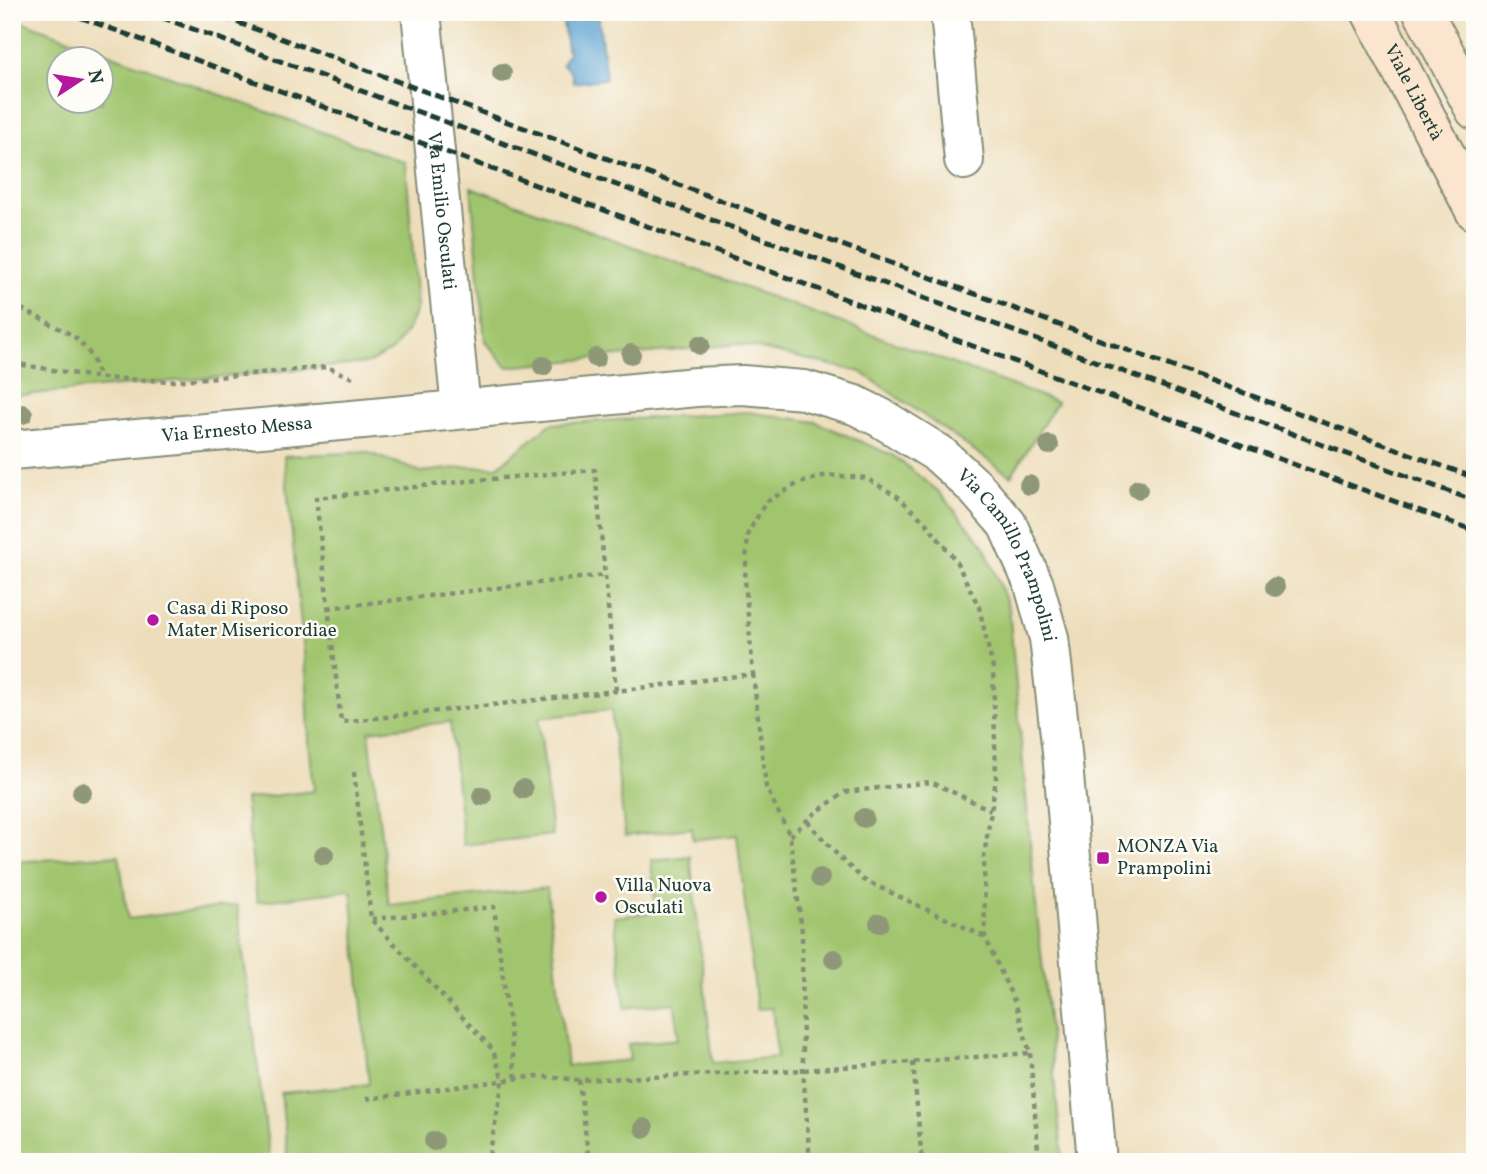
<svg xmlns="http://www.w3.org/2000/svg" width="1487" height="1174" viewBox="0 0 1487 1174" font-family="Vollkorn,serif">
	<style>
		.green { fill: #a1c56e; stroke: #608151; stroke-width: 2; fill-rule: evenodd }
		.water { fill: #5da2d2; stroke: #3e7083; stroke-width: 2 }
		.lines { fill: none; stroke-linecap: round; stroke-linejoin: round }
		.minor-casing { stroke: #868d77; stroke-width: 42 }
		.tertiary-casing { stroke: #868d77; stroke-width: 42 }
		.secondary-casing { stroke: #868d77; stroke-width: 42 }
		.path { stroke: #868d77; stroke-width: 4.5; stroke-dasharray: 5 5; stroke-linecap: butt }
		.minor { stroke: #fff; stroke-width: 38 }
		.tertiary { stroke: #fff; stroke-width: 38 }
		.secondary { stroke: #fbe5cf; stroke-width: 38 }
		.rail { stroke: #1f3d34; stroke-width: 5; stroke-dasharray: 10 5; stroke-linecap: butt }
		.tree { fill: #8e9878 }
		.poi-dot { fill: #b5179e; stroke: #fdfcf7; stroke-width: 2.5 }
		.labels { text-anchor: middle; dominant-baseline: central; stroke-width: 5; stroke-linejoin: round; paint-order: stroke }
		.street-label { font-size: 19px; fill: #1f3d34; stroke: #fdfcf7 }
		.poi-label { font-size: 19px; fill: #1f3d34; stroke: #fdfcf7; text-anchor: start }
	</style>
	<rect width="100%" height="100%" fill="#fdfcf7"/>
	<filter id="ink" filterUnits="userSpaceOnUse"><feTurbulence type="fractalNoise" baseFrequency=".0143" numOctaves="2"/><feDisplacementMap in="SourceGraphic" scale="14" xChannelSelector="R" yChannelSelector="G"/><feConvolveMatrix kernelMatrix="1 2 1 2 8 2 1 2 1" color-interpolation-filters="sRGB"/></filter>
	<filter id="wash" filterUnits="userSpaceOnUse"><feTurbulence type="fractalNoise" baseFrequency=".00686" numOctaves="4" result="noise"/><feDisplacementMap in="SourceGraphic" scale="28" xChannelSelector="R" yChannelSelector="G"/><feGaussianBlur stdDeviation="1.57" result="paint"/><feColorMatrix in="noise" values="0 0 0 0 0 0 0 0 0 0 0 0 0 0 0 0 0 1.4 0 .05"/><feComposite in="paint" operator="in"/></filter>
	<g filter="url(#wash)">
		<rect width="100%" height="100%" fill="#edddba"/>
		<g class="green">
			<path d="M12,18L406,163L417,307L408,329L393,350L369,363L12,396ZM60,60H102V102H60Z"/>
			<path d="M471,187L1057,402L1011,476L861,372L739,344L507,367L485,341Z"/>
			<path d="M748,412L816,422L894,456L938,491L984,545L1009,608L1034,885L1063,1162H288L281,1093L369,1084L351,890L257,902L245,799L314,791L309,742L307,684L284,456L366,452L421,472L466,467H497L551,424ZM611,710L625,836L692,828L693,840L737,835L757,1009L772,1008L777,1057L713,1063L690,856L651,860L656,912L614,917L625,1008L675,1003L678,1039L628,1044L630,1060L567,1066L547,888L389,905L369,731L450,722L463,845L552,835L539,718Z"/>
			<path d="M119,855L128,919L237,905L270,1162H12V862Z"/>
		</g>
		<path class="water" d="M591,12H598L606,79L573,83L572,73L562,64L568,54L562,18Z"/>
	</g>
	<g filter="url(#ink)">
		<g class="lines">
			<g class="minor-casing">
				<g id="minor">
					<path id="s1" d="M421,12L461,409"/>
					<path d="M950,12L964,160"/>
				</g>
			</g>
			<g class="tertiary-casing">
				<g id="tertiary">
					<path id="s2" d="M12,450L363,419L696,387L742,385L804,390L855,405L881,418L939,454L974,486L1007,524L1034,585L1049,638L1062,752L1097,1162"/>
				</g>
			</g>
			<g class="secondary-casing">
				<g id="secondary">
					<path id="s3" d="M1371,12L1475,211"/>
					<path d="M1423,12L1475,110"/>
				</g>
			</g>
			<g class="path">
				<path d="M12,304L74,336L91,355L100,378"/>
				<path d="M12,363L100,378L173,381L327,367L355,379V380"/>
				<path d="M328,608L605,575"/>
				<path d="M753,674L766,787L790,836L802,932L803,1070L810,1162"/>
				<path d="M354,772L371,919L493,1050L503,1081L488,1162"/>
				<path d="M807,821L841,859L864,880L985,937"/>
				<path d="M790,836L814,814L845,792L931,782L991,810"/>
				<path d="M372,919L494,907L516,1079"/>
				<path d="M1030,1053L1039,1162"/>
				<path d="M913,1062L922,1162"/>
				<path d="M579,1080L589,1162"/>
				<path d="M366,1099L537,1076L579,1080L803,1070L1030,1053L1016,1005L985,937L984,856L996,779L993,668L979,607L956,561L925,522L897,496L866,478L827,475L797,484L766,502L748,533L745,579L753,674L616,691L341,722L316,498L468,481L595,470L616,691"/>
			</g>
			<use href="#minor" class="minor"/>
			<use href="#tertiary" class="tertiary"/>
			<use href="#secondary" class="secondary"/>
			<g class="rail">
				<path d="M66,12L1475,531"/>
				<path d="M147,12L1475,501"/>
				<path d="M209,12L1475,478"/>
			</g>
		</g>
		<g class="tree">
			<circle cx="502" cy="73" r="10"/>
			<circle cx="700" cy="345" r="10"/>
			<circle cx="631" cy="354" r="10"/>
			<circle cx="596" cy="358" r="10"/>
			<circle cx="543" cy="366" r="10"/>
			<circle cx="23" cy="414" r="10"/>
			<circle cx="1049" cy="445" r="10"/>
			<circle cx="1029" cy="485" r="10"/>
			<circle cx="1138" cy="489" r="10"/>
			<circle cx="1275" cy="587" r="10"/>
			<circle cx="523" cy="789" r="10"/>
			<circle cx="82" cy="792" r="10"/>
			<circle cx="482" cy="796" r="10"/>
			<circle cx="864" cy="818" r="10"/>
			<circle cx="324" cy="855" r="10"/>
			<circle cx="820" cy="878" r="10"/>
			<circle cx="879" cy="923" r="10"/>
			<circle cx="834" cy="959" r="10"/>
			<circle cx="644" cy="1128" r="10"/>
			<circle cx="434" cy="1141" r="10"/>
		</g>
	</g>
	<g class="poi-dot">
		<circle cx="153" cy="620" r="7"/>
		<rect x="1096" y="851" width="14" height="14" rx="3.5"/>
		<circle cx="601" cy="897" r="7"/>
	</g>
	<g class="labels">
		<g class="street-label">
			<text stroke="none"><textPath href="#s3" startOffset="91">Viale Libertà</textPath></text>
			<text stroke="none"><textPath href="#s1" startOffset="200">Via Emilio Osculati</textPath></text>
			<text stroke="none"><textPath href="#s2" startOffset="226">Via Ernesto Messa</textPath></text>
			<text stroke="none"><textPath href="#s2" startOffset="1071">Via Camillo Prampolini</textPath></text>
		</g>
		<g class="poi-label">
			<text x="167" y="609">Casa di Riposo<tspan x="167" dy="22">Mater Misericordiae</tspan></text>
			<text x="1117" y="847">MONZA Via<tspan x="1117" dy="22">Prampolini</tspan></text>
			<text x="615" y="886">Villa Nuova<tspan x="615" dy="22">Osculati</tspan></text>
		</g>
	</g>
	<rect width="1487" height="1174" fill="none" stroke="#fdfcf7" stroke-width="42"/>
	<g transform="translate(80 80) rotate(78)"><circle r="33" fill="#fdfcf7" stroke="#a4b0a9" stroke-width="2"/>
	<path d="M0-5L12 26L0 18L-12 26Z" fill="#b5179e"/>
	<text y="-10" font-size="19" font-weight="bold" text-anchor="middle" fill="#1f3d34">N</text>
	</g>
</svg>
